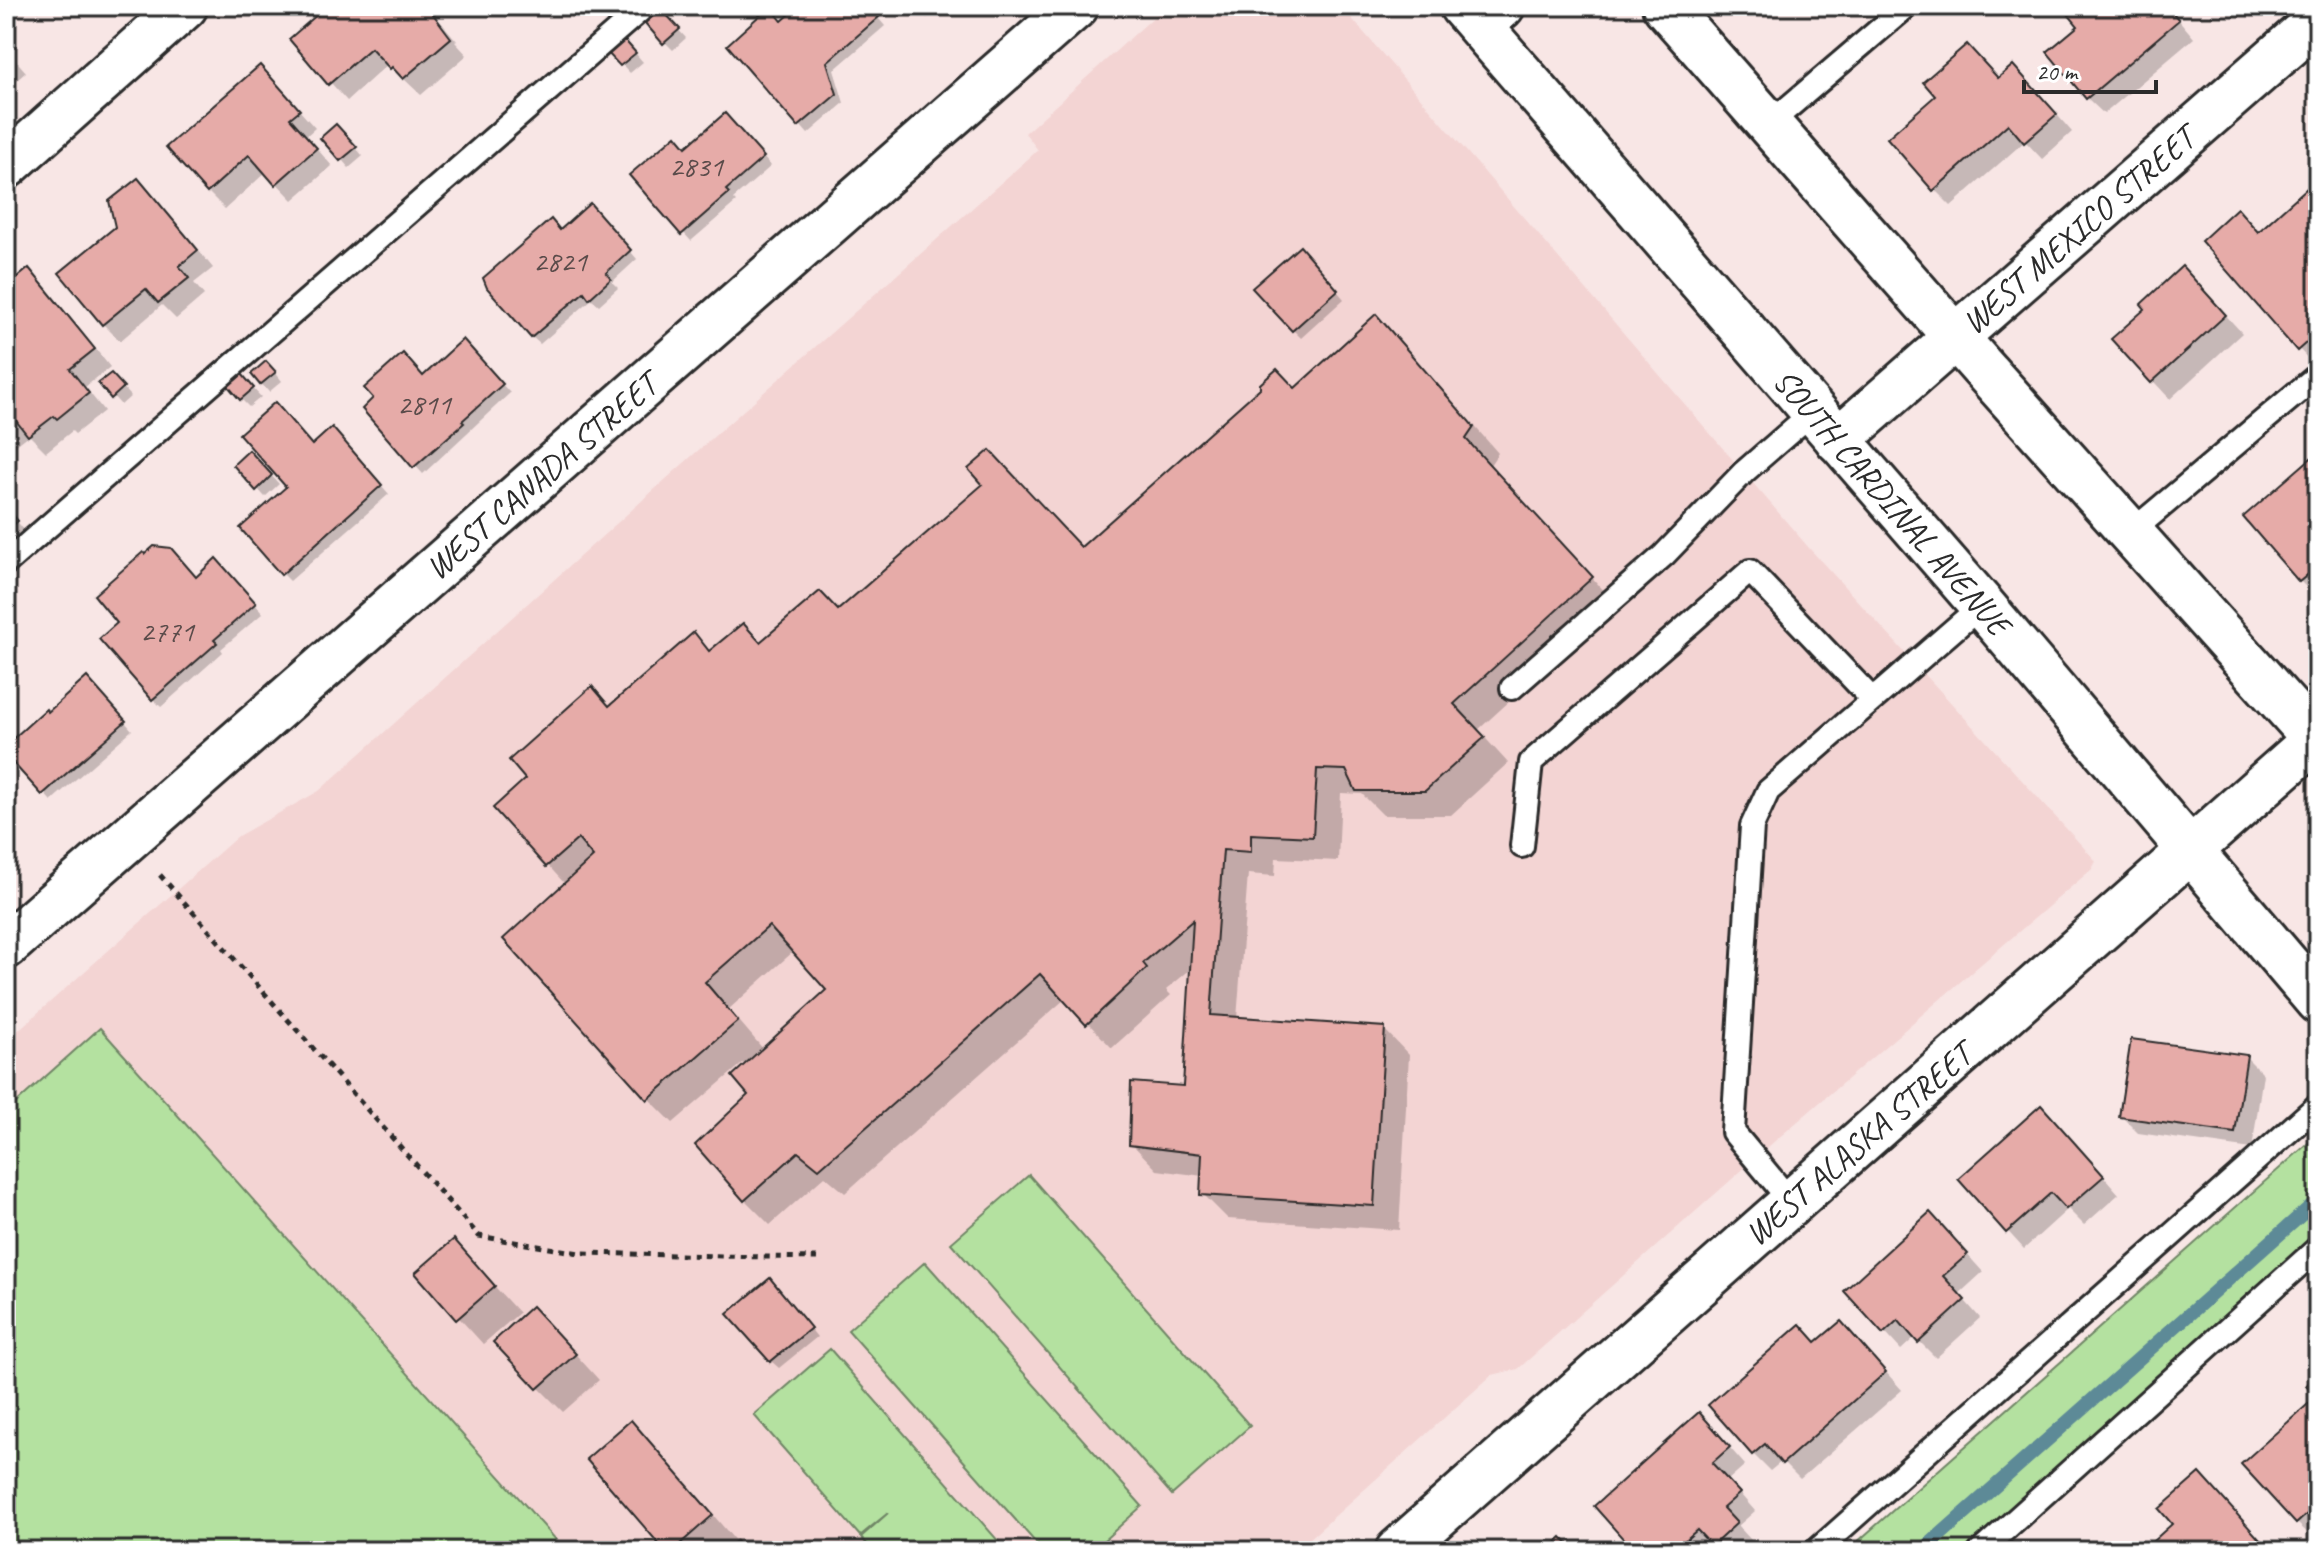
<svg xmlns="http://www.w3.org/2000/svg" width="2324" height="1557" viewBox="0 0 2324 1557" font-family="Caveat,sans-serif">
	<style>
		.built { fill: #f3d4d3 }
		.green { fill: #b4e1a0; stroke: #708666; stroke-width: 2 }
		.shadow { fill: #0003; fill-rule: evenodd }
		.lines { fill: none; stroke-linecap: round; stroke-linejoin: round }
		.stream { stroke: #5d8a97; stroke-width: 14 }
		.building { fill: #e6aba8; stroke: #2b2b2b; stroke-width: 2 }
		.lane-casing { stroke: #2b2b2b; stroke-width: 28 }
		.street-casing { stroke: #2b2b2b; stroke-width: 50 }
		.secondary-casing { stroke: #2b2b2b; stroke-width: 50 }
		.path { stroke: #2b2b2b; stroke-width: 5; stroke-dasharray: 6 6; stroke-linecap: butt }
		.lane { stroke: #fff; stroke-width: 22 }
		.street { stroke: #fff; stroke-width: 44 }
		.secondary { stroke: #fff; stroke-width: 44 }
		.labels { text-anchor: middle; dominant-baseline: central; stroke-width: 7; stroke-linejoin: round; paint-order: stroke }
		.number-label { font-size: 30px; fill: #5a4b4a }
		.street-label { font-size: 34px; fill: #2b2b2b; stroke: #fff }
	</style>
	<rect width="100%" height="100%" fill="#f8e6e5"/>
	<filter id="ink" filterUnits="userSpaceOnUse"><feTurbulence type="fractalNoise" baseFrequency=".0125" numOctaves="2"/><feDisplacementMap in="SourceGraphic" scale="16" xChannelSelector="R" yChannelSelector="G"/><feConvolveMatrix kernelMatrix="1 2 1 2 8 2 1 2 1" color-interpolation-filters="sRGB"/></filter>
	<g filter="url(#ink)">
		<path class="built" d="M1166,6H1341L1809,548L2096,861L2092,869L1776,1140L1518,1369L1492,1375L1296,1551H6V1041L238,836L319,791L675,471L1038,150L1025,133Z"/>
		<g class="green">
			<path d="M100,1028L566,1551H6V1112Z"/>
			<path d="M2314,1138L2318,1142V1239L1962,1551H1847Z"/>
			<path d="M1029,1175L1250,1426L1172,1495L951,1243Z"/>
			<path d="M925,1262L1142,1506L1092,1551H1043L848,1330Z"/>
			<path d="M830,1349L1007,1551H873L861,1537L888,1513L860,1536L754,1415Z"/>
		</g>
		<g class="shadow">
			<path d="M33,6H45L39,12Z"/>
			<path d="M330,6H427L457,41L455,42L467,55L421,95L388,64L347,101L292,39Z"/>
			<path d="M802,6H868L885,26L834,70L844,103L808,134L729,45L783,23Z"/>
			<path d="M915,6H941L927,18Z"/>
			<path d="M2068,6H2167L2194,38L2104,114L2087,98L2081,26Z"/>
			<path d="M661,11L686,38L673,50L665,42Z"/>
			<path d="M630,47L643,62L630,73L609,51Z"/>
			<path d="M6,49L26,72L6,90Z"/>
			<path d="M1999,80L2030,84L2072,132L2042,159L2025,141L1951,206L1934,189Z"/>
			<path d="M276,84L315,128L306,136L332,166L293,200L266,172L225,209L208,192Z"/>
			<path d="M733,123L771,166L733,199L736,202L691,241L632,176Z"/>
			<path d="M344,134L363,156L349,168L323,138Z"/>
			<path d="M138,181L155,198L213,268L194,283L204,295L176,319L162,305L120,341L103,324L117,228Z"/>
			<path d="M2317,182L2318,364L2315,366L2299,349L2259,234Z"/>
			<path d="M598,214L637,259L612,282L618,288L599,305L592,299L540,344L532,337L561,232Z"/>
			<path d="M1307,256L1344,299L1301,338L1293,330Z"/>
			<path d="M29,270L46,287L110,367L85,387L104,411L75,434L72,431L46,452L29,435L6,453V289Z"/>
			<path d="M2199,286L2242,333L2170,399L2114,339Z"/>
			<path d="M1376,317L1401,342L1498,453L1490,465L1616,604L1478,730L1508,763L1451,815H1383L1362,794L1341,793L1338,861L1276,858L1275,876L1248,874L1237,1019L1384,1029L1409,1055L1399,1230L1228,1219L1203,1194V1176L1157,1170L1132,1144L1185,1088L1192,968L1166,990L1171,995L1112,1048L1065,999L845,1193L825,1176L770,1225L745,1200L750,1095L746,1066L743,1063L673,1123L648,1098L566,885L495,808L694,635L711,652L761,644L838,612L1082,549L1295,390ZM794,951L829,990L764,1050L729,1009Z"/>
			<path d="M471,350L510,393L423,474L364,410Z"/>
			<path d="M274,371L282,381L269,392L253,375Z"/>
			<path d="M101,383H119L131,396L121,405Z"/>
			<path d="M249,384L261,397L249,407L241,399Z"/>
			<path d="M340,438L389,494L290,581L282,573L289,488L313,447Z"/>
			<path d="M2318,455V597L2317,598L2300,581Z"/>
			<path d="M257,460L279,484L265,497L258,489Z"/>
			<path d="M6,508L24,530L6,546Z"/>
			<path d="M224,569L263,613L221,649L223,652L161,707L153,699L120,623L196,579Z"/>
			<path d="M95,688L132,730L51,801L6,752V747L49,714Z"/>
			<path d="M6,821L17,833L6,843Z"/>
			<path d="M2246,1057L2263,1074L2252,1149L2138,1133L2121,1116Z"/>
			<path d="M2058,1124L2119,1194L2084,1225L2068,1209L2024,1249L1960,1179Z"/>
			<path d="M1947,1232L1983,1272L1959,1294L1980,1318L1936,1358L1915,1337L1901,1350L1847,1291Z"/>
			<path d="M454,1242L519,1313L483,1344L418,1273Z"/>
			<path d="M778,1288L817,1337L779,1368L771,1361Z"/>
			<path d="M557,1334L599,1380L563,1412L538,1387Z"/>
			<path d="M1857,1340L1902,1390L1800,1479L1782,1461L1770,1471L1753,1454L1817,1344Z"/>
			<path d="M2318,1398V1536L2314,1539L2297,1523Z"/>
			<path d="M631,1423L656,1448L744,1551H668Z"/>
			<path d="M1716,1432L1745,1465L1728,1480L1755,1511L1738,1526L1752,1541L1741,1551H1719L1714,1546L1709,1551H1637Z"/>
		</g>
		<g class="lines">
			<path class="stream" d="M1922,1551L2318,1200"/>
		</g>
		<g class="building">
			<path d="M327,6H427L451,38L403,79L392,67L390,69L371,48L328,85L289,39Z"/>
			<path d="M770,6L782,21L799,6H869L879,17L827,62L837,94L798,127L727,45Z"/>
			<path d="M2065,6H2167L2179,20L2086,99L2047,52L2078,26L2063,8Z"/>
			<path d="M661,9L680,29L663,44L645,23Z"/>
			<path d="M622,37L636,53L620,66L606,51Z"/>
			<path d="M1967,44L1998,78L2013,65L2057,114L2024,143L2008,124L1933,191L1887,138L1935,96L1923,82Z"/>
			<path d="M260,65L300,110L290,118L317,148L275,185L249,155L207,193L166,147Z"/>
			<path d="M725,113L764,157L726,190L729,193L681,235L629,175L676,135L686,147Z"/>
			<path d="M336,124L357,147L340,161L320,138Z"/>
			<path d="M138,178L198,250L179,266L189,278L158,303L146,289L102,325L59,273L115,227L109,201Z"/>
			<path d="M2317,179L2318,332L2297,351L2201,241L2237,208L2258,232Z"/>
			<path d="M590,203L631,250L606,273L611,279L589,299L584,292L531,338L487,288L483,278L551,219L560,230Z"/>
			<path d="M1300,246L1338,290L1292,331L1252,288Z"/>
			<path d="M2182,266L2226,315L2151,383L2111,339L2145,309L2141,304Z"/>
			<path d="M29,268L95,349L70,369L89,393L57,419L54,416L28,436L13,417L6,423V287Z"/>
			<path d="M1376,314L1474,427L1466,439L1593,577L1454,704L1485,737L1425,791H1356L1346,770L1317,769L1313,837L1251,834V852L1223,850L1211,1015L1385,1027L1374,1206L1200,1195L1202,1154L1129,1145L1131,1082L1183,1086L1193,920L1143,963L1147,968L1086,1025L1040,974L819,1169L798,1152L744,1201L695,1145L748,1095L732,1076L826,990L769,926L705,982L738,1021L647,1100L503,939L593,857L578,839L546,867L493,808L525,779L509,760L592,686L609,706L694,632L709,651L743,623L760,642L820,591L838,610L982,485L968,469L990,450L1081,547L1260,388V384L1277,369L1295,388Z"/>
			<path d="M463,339L503,384L462,421L464,423L413,468L362,409L373,398L364,388L403,353L423,376Z"/>
			<path d="M266,361L276,372L260,385L251,374Z"/>
			<path d="M111,373L124,387L111,399L98,383Z"/>
			<path d="M242,374L254,388L240,400L228,386Z"/>
			<path d="M275,402L312,445L332,427L382,485L281,575L240,528L286,487L239,434Z"/>
			<path d="M249,450L272,475L256,491L233,465Z"/>
			<path d="M2318,452V566L2299,582L2243,517Z"/>
			<path d="M6,507L18,521L6,531Z"/>
			<path d="M154,546L171,548L196,577L216,558L256,603L214,640L217,643L152,700L99,639L117,623L94,595L143,552L145,554Z"/>
			<path d="M87,677L126,721L42,795L6,755V745L46,709L48,712Z"/>
			<path d="M2131,1039L2247,1055L2235,1133L2119,1117Z"/>
			<path d="M2041,1105L2104,1176L2066,1209L2051,1193L2006,1233L1958,1179Z"/>
			<path d="M1930,1212L1968,1254L1943,1276L1965,1300L1918,1343L1898,1320L1883,1334L1844,1291Z"/>
			<path d="M454,1239L495,1286L456,1320L415,1273Z"/>
			<path d="M770,1278L811,1328L770,1362L727,1314Z"/>
			<path d="M532,1306L576,1354L537,1389L493,1342Z"/>
			<path d="M1841,1321L1886,1372L1782,1464L1765,1444L1752,1455L1708,1405L1800,1324L1816,1342Z"/>
			<path d="M2314,1377L2318,1381V1504L2296,1524L2241,1464L2316,1397L2306,1386Z"/>
			<path d="M1699,1412L1730,1447L1712,1463L1740,1493L1723,1508L1737,1523L1712,1546L1697,1530L1673,1551H1634L1594,1506Z"/>
			<path d="M631,1420L713,1515L672,1551H665L586,1459Z"/>
			<path d="M2200,1473L2270,1551H2142L2172,1524L2159,1509Z"/>
			<path d="M1562,1537L1575,1551H1547Z"/>
			<path d="M736,1541L745,1551H725Z"/>
		</g>
		<g class="lines">
			<g class="lane-casing">
				<g id="lane">
					<path d="M1769,124L1907,6"/>
					<path d="M2131,532L2318,375"/>
					<path d="M6,563L645,6"/>
					<path d="M1512,688L1664,555L1744,472L1814,411"/>
					<path d="M1522,846L1531,762L1750,571L1872,699"/>
					<path d="M1792,1203L1733,1132L1752,826L1768,791L1982,605"/>
					<path d="M1816,1551L2318,1105"/>
					<path d="M1981,1551L2318,1248"/>
				</g>
			</g>
			<g class="street-casing">
				<g id="street">
					<path d="M1480,25L1502,6"/>
					<path d="M6,166L185,6"/>
					<path d="M1838,440L2318,20"/>
					<path d="M6,946L1076,6"/>
					<path d="M1398,1551L2318,737"/>
				</g>
			</g>
			<g class="secondary-casing">
				<g id="secondary">
					<path d="M1462,6L1982,605L2318,1001"/>
					<path d="M1665,6L1981,366L2318,742"/>
				</g>
			</g>
			<path class="path" d="M160,875L479,1236L579,1253L817,1258"/>
			<use href="#lane" class="lane"/>
			<use href="#street" class="street"/>
			<use href="#secondary" class="secondary"/>
		</g>
	</g>
	<g class="labels">
		<g class="number-label">
			<text x="696" y="166">2831</text>
			<text x="560" y="261">2821</text>
			<text x="424" y="404">2811</text>
			<text x="167" y="631">2771</text>
		</g>
		<g class="street-label">
			<text transform="translate(2078 230) rotate(-41)">WEST MEXICO STREET</text>
			<text transform="translate(541 476) rotate(-41)">WEST CANADA STREET</text>
			<text transform="translate(1892 502) rotate(49)">SOUTH CARDINAL AVENUE</text>
			<text transform="translate(1858 1144) rotate(-41)">WEST ALASKA STREET</text>
		</g>
	</g>
	<rect width="2324" height="1557" fill="none" stroke="#fff" stroke-width="32"/>
	<rect x="16" y="16" width="2292" height="1525" fill="none" stroke="#2b2b2b" stroke-width="3" filter="url(#ink)"/>
	<path d="M2024 80v12h132v-12" fill="none" stroke="#2b2b2b" stroke-width="4"/>
	<text x="2036" y="80" font-size="24" fill="#2b2b2b" stroke="#ffffff" stroke-width="6" paint-order="stroke">20 m</text>
</svg>
